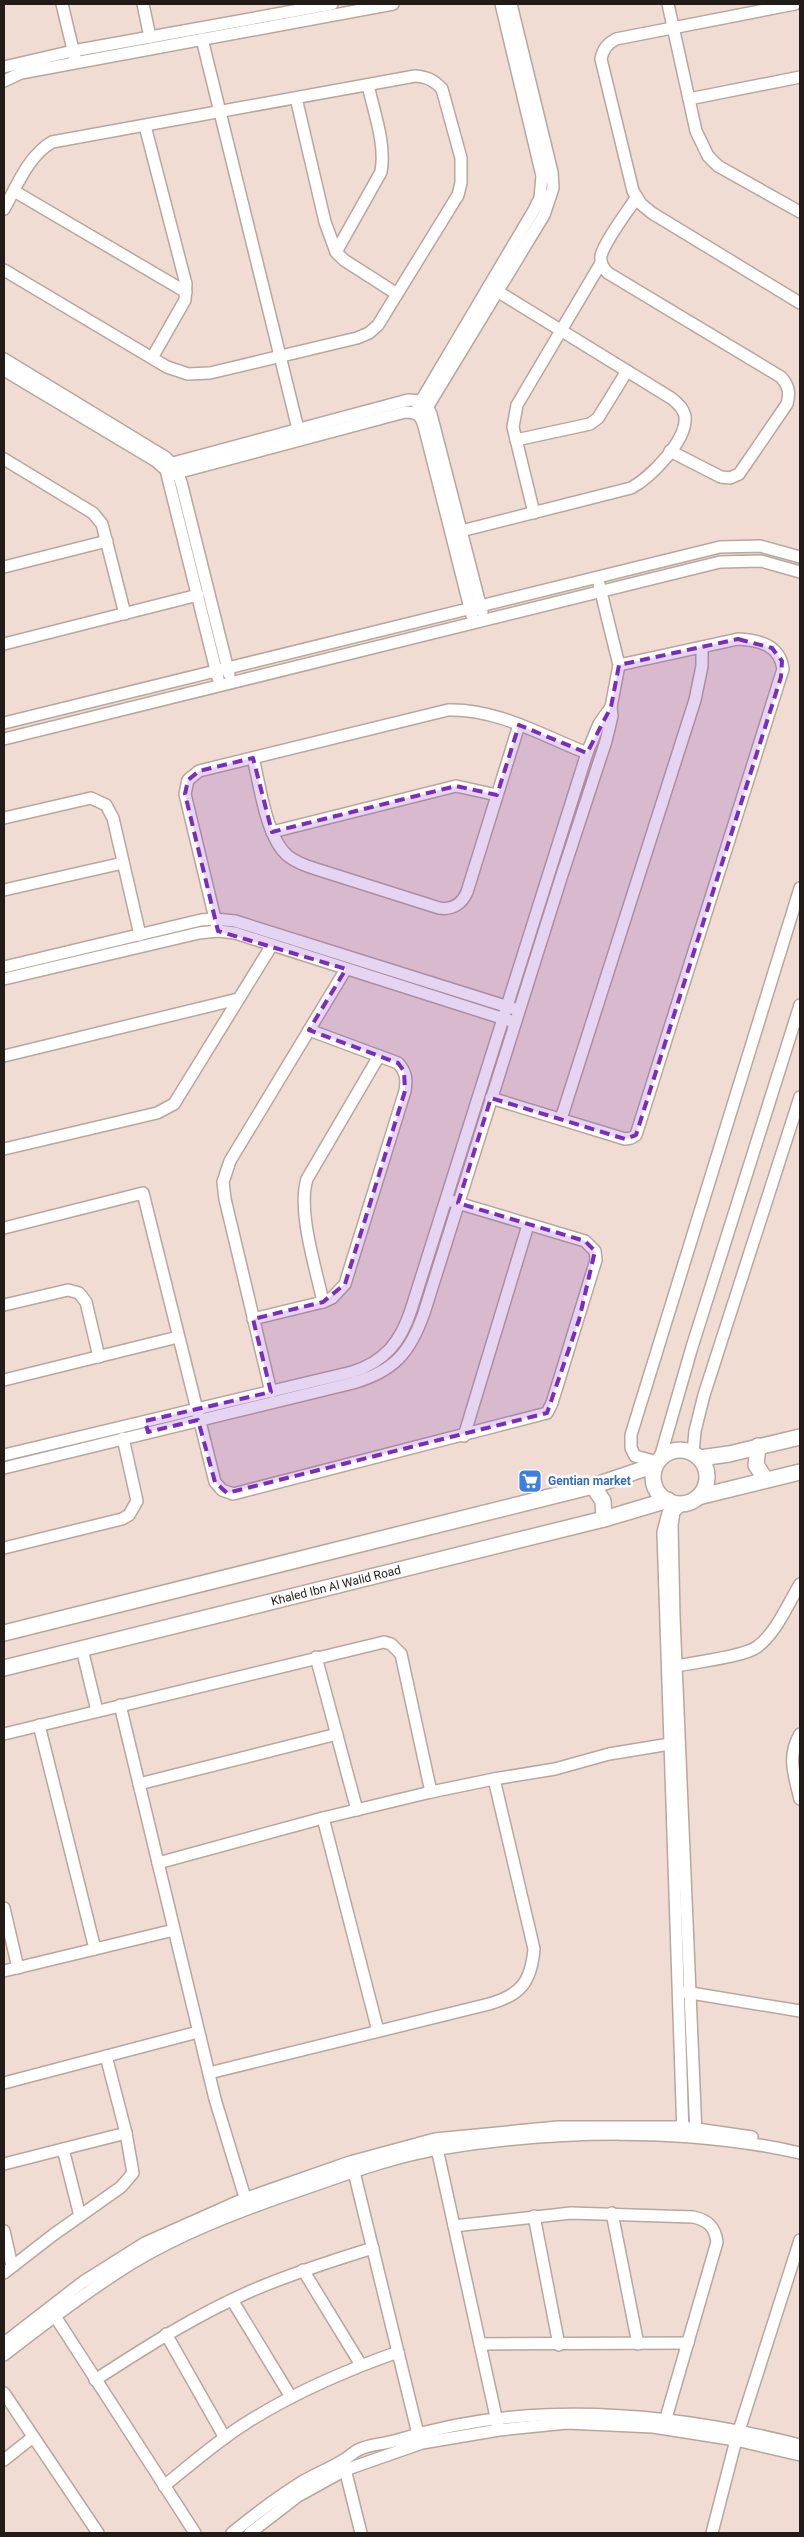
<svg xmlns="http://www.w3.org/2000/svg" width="804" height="2537" viewBox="0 0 804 2537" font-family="Roboto,sans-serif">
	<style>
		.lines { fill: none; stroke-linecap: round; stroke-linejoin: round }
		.minor-casing { stroke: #b9a69c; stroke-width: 14 }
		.tertiary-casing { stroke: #b9a69c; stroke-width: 18 }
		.minor { stroke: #fff; stroke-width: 11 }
		.tertiary { stroke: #fff; stroke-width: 15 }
		.marked { fill: #7b2cbf; fill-opacity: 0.2; stroke: #7b2cbf; stroke-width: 4; stroke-dasharray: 10 6; stroke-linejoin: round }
		.labels { text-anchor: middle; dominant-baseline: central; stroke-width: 5; stroke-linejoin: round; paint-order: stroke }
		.shop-label { font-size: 12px; font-weight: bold; fill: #366cbe; stroke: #fff; text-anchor: start }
		.street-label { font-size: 12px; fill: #221b18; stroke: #fff }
	</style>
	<rect width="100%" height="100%" fill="#f0dcd2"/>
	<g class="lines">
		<g class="minor-casing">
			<g id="minor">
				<path d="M62,4L75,58"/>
				<path d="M143,4L150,37"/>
				<path d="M668,4L696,131L708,156L718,166L800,212"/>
				<path d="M795,4L616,39C607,44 603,49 601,59L633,191L641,204L652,213L800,303"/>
				<path d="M202,39L298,429"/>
				<path d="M4,67L73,51L332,4"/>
				<path d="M4,81L21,73L393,4"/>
				<path d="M296,98L325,222L336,252L344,260L397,294"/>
				<path d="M689,99L800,77"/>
				<path d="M145,126L186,284L185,300L152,358"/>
				<path d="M14,191L186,292"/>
				<path d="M636,198C628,211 604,242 601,256C600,263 603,268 608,273L781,377C789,386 790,393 787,404L739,474L730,478L721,477L670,451"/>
				<path d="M4,209C17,186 28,156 52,142L415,76C427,77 434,80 442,89L461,158V183L458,195L378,325L369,333L357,338L210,373L188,374L167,367L4,270"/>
				<path d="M336,252L381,172C386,143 374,113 368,85"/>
				<path d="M4,359L165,457L175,467L181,482L229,674"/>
				<path d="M4,370L156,461L166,470L218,678"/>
				<path d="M418,406L534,210L540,198L542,176L501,4"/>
				<path d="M425,411L544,215L553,188L552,172L511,4"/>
				<path d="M516,440L590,424L598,418L627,371"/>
				<path d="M4,459L93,513L102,524L125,614"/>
				<path d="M162,466L408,400C421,400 426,401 431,414L482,612"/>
				<path d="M169,475L405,412C417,412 421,415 424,426L472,616"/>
				<path d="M534,513L513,427L517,405L601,263"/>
				<path d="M461,531L631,488C650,478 688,440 685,416C683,408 678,403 671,398L489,286"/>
				<path d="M4,567L107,541"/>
				<path d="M599,584L619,665L611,707"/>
				<path d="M4,644L198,595"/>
				<path d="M4,723L720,547L760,546L800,557"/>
				<path d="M4,739L720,562L761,561L800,572"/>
				<path d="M253,758C260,785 266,838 288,856C297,863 306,866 316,869L439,908C452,910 462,904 467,892L519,725"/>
				<path d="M4,818L91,798L106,805L113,818L140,935"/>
				<path d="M272,832L456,786L497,795"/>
				<path d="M4,890L123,863"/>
				<path d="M218,931L185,794L188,780L199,771L448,710C496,708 543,736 587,753"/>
				<path d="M4,967L201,920L215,919L235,921L515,1009"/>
				<path d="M4,979L199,933L218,931L235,933L511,1021"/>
				<path d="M4,1056L238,999"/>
				<path d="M491,1098L625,1139L631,1138L636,1135L783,669C780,645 759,640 738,639L619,665"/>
				<path d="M561,1119L695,700L702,666V647"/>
				<path d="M4,1149L157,1113L174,1104L272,945"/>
				<path d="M4,1228L143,1193L215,1482L222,1490L233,1494L547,1413L552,1403L596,1260L595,1251L585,1241L451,1201"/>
				<path d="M323,1302C316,1268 297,1211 307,1179L379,1056"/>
				<path d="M4,1305L68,1290L79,1293L86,1302L99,1357"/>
				<path d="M253,1319L323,1302L332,1298L345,1284L405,1091C407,1079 406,1072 398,1063L309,1030"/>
				<path d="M4,1380L178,1337"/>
				<path d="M271,1392L225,1199L223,1182L230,1161L346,969"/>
				<path d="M464,1436L528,1225"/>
				<path d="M693,1453L695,1431L704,1395L800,1097"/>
				<path d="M4,1455L352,1372C385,1362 401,1341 411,1310L587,753L599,724L611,707L612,716L606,741L561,878L424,1313C410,1353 394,1371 353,1383L4,1468"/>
				<path d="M660,1458L692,1347L800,1005"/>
				<path d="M657,1462L635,1456L631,1448V1435L800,888"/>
				<path d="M682,1504L674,1512L672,1525L674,1617L696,2134"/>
				<path d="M668,1513L663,1532L683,2134"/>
				<path d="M4,1548L122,1519L129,1515L137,1501L123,1438"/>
				<path d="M82,1649L97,1711"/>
				<path d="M316,1657L357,1810"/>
				<path d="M677,1666C695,1662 743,1657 757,1647C776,1633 788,1604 800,1584"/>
				<path d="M120,1705L215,2099L247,2204"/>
				<path d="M39,1725L95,1949"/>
				<path d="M4,1734L384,1642L391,1644L401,1654L431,1792"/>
				<path d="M800,1734C787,1756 794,1775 800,1799"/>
				<path d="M139,1784L337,1734"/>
				<path d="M323,1818L378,2031"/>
				<path d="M158,1863L323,1818L431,1792L494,1779L555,1769L609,1754L676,1743"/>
				<path d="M4,1908L18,1968"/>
				<path d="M4,1971L174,1930"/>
				<path d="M685,1992L800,2011"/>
				<path d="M209,2073L489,2004C521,1995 531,1982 534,1949L494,1779"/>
				<path d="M4,2083L198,2032"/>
				<path d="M436,2144L498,2426"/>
				<path d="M63,2149L80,2216"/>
				<path d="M4,2164L126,2133"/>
				<path d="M354,2172L418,2434"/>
				<path d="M612,2213L638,2344"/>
				<path d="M534,2216L559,2345"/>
				<path d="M454,2226L571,2213L693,2217C708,2220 715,2227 717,2242L666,2418"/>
				<path d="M4,2231L12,2266"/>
				<path d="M303,2270L361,2365"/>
				<path d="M4,2273L53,2235L121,2187L133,2173L126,2133L106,2056"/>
				<path d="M232,2300L291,2397"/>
				<path d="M51,2310L195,2533"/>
				<path d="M166,2334L225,2438"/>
				<path d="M4,2343L83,2282L145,2243L244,2199L350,2162L435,2139L558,2127H683L752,2137"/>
				<path d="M480,2344L688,2343"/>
				<path d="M4,2355C45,2323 87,2291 132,2263C182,2233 237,2212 292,2193C339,2177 390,2157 439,2149C553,2130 687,2127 800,2153"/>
				<path d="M95,2380C146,2347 196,2315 251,2291C290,2274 331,2261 373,2248"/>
				<path d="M4,2393L98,2533"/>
				<path d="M4,2460L33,2437"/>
				<path d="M344,2465L361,2533"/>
				<path d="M164,2486C190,2465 215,2443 243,2425C291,2394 344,2371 398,2352"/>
				<path d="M232,2533C254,2515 278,2497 302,2482C315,2474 329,2469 342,2461C348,2458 352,2453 358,2450C368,2444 386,2444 398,2440C527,2399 670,2412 800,2445"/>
				<path d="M250,2533L298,2496L345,2470L422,2443L499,2430L567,2423L653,2427L736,2440L800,2455"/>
				<path d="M712,2533L736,2440L800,2240"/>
			</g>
		</g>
		<g class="tertiary-casing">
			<g id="tertiary">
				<path d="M758,1446L756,1465L766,1480"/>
				<circle cx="680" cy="1477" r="27"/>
				<path d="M700,1458L729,1454L800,1437"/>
				<path d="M593,1486L603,1501L604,1519"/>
				<path d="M698,1497L800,1472"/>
				<path d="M4,1633L593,1486L655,1465"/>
				<path id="s1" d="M4,1668L604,1519L668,1500"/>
			</g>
		</g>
		<use href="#minor" class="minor"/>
		<use href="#tertiary" class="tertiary"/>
	</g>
	<path class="marked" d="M738,639L772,648L782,661L781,677L636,1135L625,1139L491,1098L458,1203L585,1241L595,1251L579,1320L547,1413L227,1493L215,1482L198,1420L148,1432L145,1421L271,1392L253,1319L323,1302L345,1284L405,1091L404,1071L398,1063L309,1030L346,969L218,931L185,794L188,780L199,771L253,758L272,832L456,786L497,795L519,725L587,753L611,707L619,665Z"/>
	<defs>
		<g id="supermarket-square" transform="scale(1.25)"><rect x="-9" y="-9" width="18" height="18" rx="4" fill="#3f7fe0" stroke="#fff"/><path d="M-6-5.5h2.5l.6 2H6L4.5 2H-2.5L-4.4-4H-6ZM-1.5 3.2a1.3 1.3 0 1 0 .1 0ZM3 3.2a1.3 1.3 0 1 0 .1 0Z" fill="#fff"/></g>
	</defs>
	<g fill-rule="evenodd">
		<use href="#supermarket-square" x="530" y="1481"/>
	</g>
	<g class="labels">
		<g class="shop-label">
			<text x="548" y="1481">Gentian market</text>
		</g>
		<g class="street-label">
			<text stroke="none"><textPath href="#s1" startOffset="342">Khaled Ibn Al Walid Road</textPath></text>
		</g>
	</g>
	<rect width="804" height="2537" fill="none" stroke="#221b18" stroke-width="10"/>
</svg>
